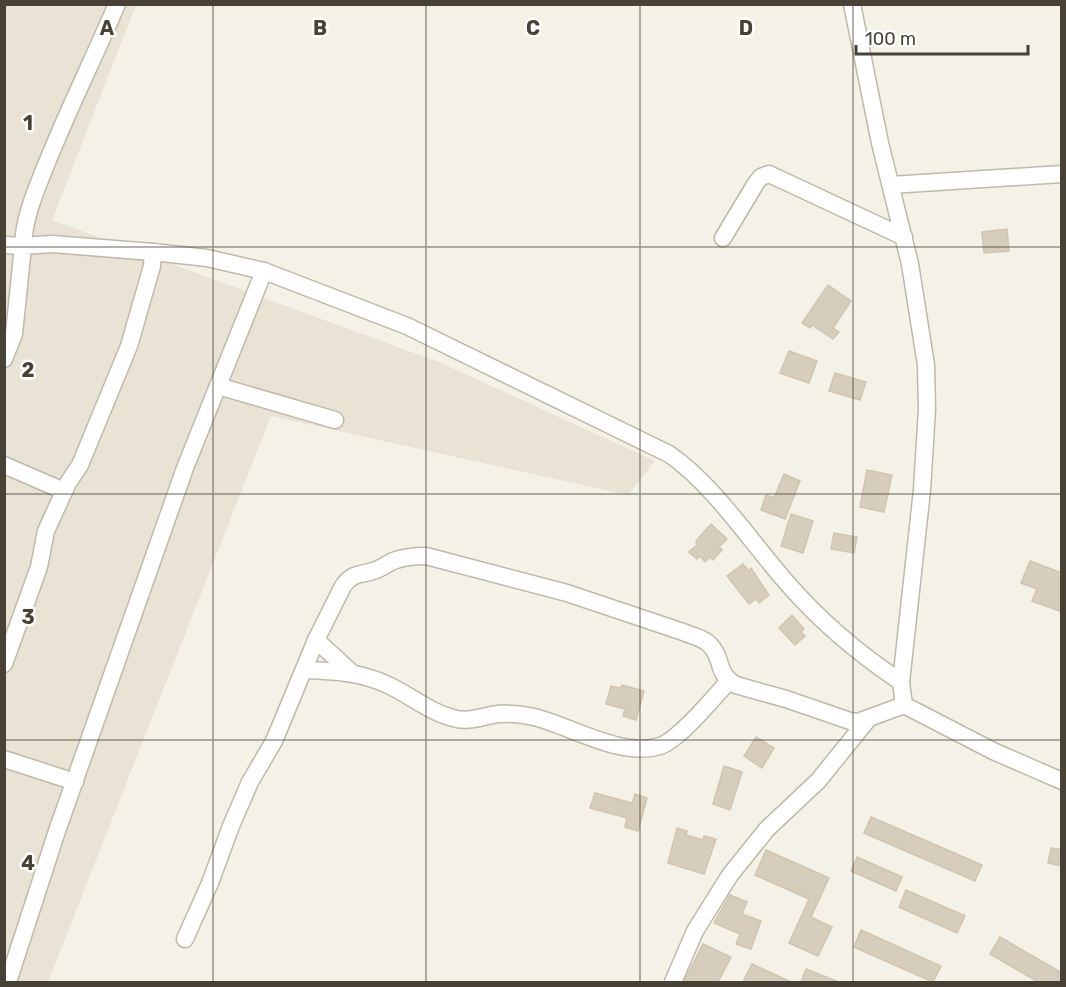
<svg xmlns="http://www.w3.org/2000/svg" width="1066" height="987" viewBox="0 0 1066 987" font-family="Rubik,sans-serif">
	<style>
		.residential { fill: #e8e3d5 }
		.building { fill: #d6cdbc; stroke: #d1c5af; stroke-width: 1.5 }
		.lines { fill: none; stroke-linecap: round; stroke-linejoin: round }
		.minor-casing { stroke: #c0b9a9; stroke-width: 19 }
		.minor { stroke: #fff; stroke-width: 16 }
		.grid { fill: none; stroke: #474136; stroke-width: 1.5; stroke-opacity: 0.55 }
		.grid-label { font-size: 20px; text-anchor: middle; font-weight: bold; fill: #474136; stroke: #fff; stroke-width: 5; stroke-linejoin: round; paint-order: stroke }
	</style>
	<rect width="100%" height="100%" fill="#f4f1e7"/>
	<path class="residential" d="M5,5H136L52,220L441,363L655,461L628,495L271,416L48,982H5Z"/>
	<g class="building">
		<path d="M1007,229L1009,251L984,253L982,232Z"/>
		<path d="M828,285L851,301L833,328L839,332L833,339L812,325L810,328L802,323Z"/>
		<path d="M789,351L817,361L809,383L780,373Z"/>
		<path d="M835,373L866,382L860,400L829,391Z"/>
		<path d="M867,470L892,475L884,512L860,507Z"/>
		<path d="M784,474L800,481L785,519L761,510L766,495L774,498Z"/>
		<path d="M791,514L813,521L803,553L781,546Z"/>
		<path d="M711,524L727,539L719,547L722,550L713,560L710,557L705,562L700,556L697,559L689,552L697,545L696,541Z"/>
		<path d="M834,533L857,537L854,553L831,549Z"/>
		<path d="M1030,561L1062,573V612L1032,601L1037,589L1021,583Z"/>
		<path d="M743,564L749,571L751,568L769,595L759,603L756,599L749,604L727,576Z"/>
		<path d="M792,615L804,629L801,632L805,636L795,645L779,628Z"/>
		<path d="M622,685L644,691L636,720L623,716L625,709L606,704L611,686L621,688Z"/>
		<path d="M756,737L774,748L762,768L744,756Z"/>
		<path d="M724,766L742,772L730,810L713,804Z"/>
		<path d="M595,793L632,803L635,794L647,798L638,831L625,827L627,818L590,808Z"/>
		<path d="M871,817L982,865L975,881L864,833Z"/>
		<path d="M677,828L687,831L686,835L703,840L704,836L716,839L704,874L668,863Z"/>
		<path d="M1051,848L1062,850V866L1048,863Z"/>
		<path d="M766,850L829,878L811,917L832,927L818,956L789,943L809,899L755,875Z"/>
		<path d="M857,857L902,877L896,891L851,871Z"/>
		<path d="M906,890L965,916L957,933L899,907Z"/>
		<path d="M730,895L747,902L742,914L761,921L751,949L736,944L740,934L714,923Z"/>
		<path d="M861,930L941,966L933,982L854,947Z"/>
		<path d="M1000,937L1062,973V982H1038L990,954Z"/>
		<path d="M703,944L731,957L718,982H684Z"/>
		<path d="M752,964L791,982H743Z"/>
		<path d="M806,969L839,982H801Z"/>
	</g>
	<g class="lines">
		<g class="minor-casing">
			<g id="minor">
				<path d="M852,4L880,143L910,264L926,365L927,409L922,490L901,682L904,705L993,751L1062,781"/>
				<path d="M891,185L1062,174"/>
				<path d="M723,238L756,183L761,177L769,174L904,237"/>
				<path d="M4,245L23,246C24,219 34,195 44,170C66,114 93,60 117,4"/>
				<path d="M4,359L14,334L23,246L52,244L153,252L207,258L264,271L407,326L669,454C713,484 751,542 787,583C820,621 859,654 901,682"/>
				<path d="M218,386L335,420"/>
				<path d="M4,465L64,491"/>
				<path d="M316,640L351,672"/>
				<path d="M4,664L39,567L46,531L68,483L80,465L129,346L152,266L153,252"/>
				<path d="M304,670C334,671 361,672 388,685C410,695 429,712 453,718C468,723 483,716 498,714C510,713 522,714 534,717C571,726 621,758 660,746C679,740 714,697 729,681"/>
				<path d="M4,759L75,782"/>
				<path d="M185,939L210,883L231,826L250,782L274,741L316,640L343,586C354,571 361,576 376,570C382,568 387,564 393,561C403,557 415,556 426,556L567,593L683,632C692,636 704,638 710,645C724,659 715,673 736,685L786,699L850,721L858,722L904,705"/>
				<path d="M8,982L57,831L185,468L264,271"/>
				<path d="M673,982L695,931L730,875L767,829L818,781L869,718"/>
			</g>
		</g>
		<use href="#minor" class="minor"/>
	</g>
	<path class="grid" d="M213,4V982M426,4V982M640,4V982M853,4V982M4,247H1062M4,494H1062M4,740H1062"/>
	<g class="grid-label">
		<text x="107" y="35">A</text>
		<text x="320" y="35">B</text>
		<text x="533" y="35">C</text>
		<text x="746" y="35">D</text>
		<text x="28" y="130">1</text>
		<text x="28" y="377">2</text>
		<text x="28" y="624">3</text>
		<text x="28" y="870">4</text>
	</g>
	<rect width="1066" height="987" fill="none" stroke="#474136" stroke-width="12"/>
	<path d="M856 45v9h172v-9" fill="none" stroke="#474136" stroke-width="3"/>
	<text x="865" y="45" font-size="18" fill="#474136" stroke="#ffffff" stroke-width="4.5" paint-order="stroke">100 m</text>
</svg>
